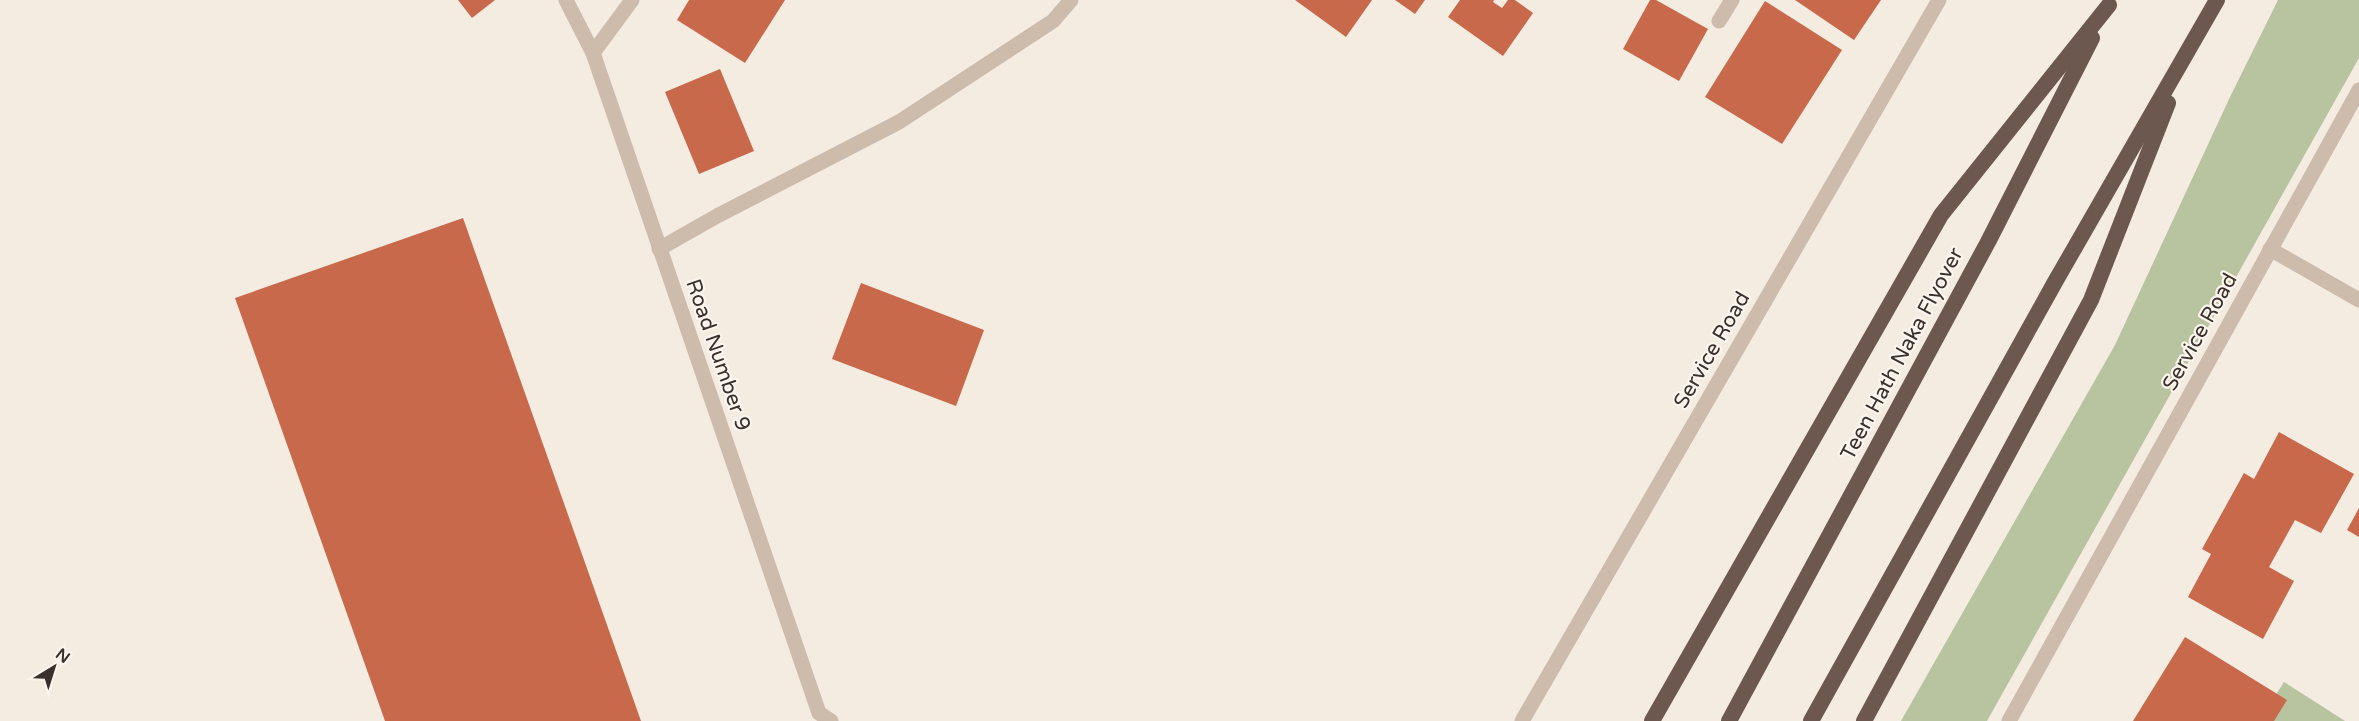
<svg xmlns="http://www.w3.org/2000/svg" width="2359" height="721" viewBox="0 0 2359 721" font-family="'Varela Round',sans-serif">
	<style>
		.green { fill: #b8c4a0 }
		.building { fill: #c8694b }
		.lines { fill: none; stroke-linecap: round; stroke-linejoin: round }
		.minor { stroke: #cdbbac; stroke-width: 15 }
		.tertiary { stroke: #cdbbac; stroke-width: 15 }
		.trunk { stroke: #6c584f; stroke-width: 16 }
		.labels { text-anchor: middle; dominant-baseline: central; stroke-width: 4.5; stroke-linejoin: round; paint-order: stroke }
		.street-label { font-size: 21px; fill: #3b302b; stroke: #fbf5ee }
	</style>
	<rect width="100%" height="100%" fill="#f4ebe1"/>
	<g class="green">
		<path d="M2278,0H2359V58L1987,721H1901L2115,345L2230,97Z"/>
		<path d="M2284,682L2345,721H2259Z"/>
	</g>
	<g class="building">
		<path d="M458,0H495L472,18Z"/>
		<path d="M689,0H785L745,63L677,20Z"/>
		<path d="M1295,0H1372L1346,37Z"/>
		<path d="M1395,0H1425L1415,14Z"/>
		<path d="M1460,0H1494L1493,2L1502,8L1508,0H1515L1533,13L1503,56L1448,17Z"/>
		<path d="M1650,0H1656L1708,29L1679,81L1623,49Z"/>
		<path d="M1795,0H1881L1854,40Z"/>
		<path d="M1765,1L1842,50L1782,144L1705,97Z"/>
		<path d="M720,69L754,151L699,174L665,92Z"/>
		<path d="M463,218L641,721H385L235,298Z"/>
		<path d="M861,283L984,330L956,406L832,359Z"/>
		<path d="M2279,432L2354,474L2321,533L2295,520L2269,567L2294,581L2263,639L2188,597L2211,554L2202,549L2244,473L2254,479Z"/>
		<path d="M2359,508V537L2347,530Z"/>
		<path d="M2185,637L2287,700L2274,721H2133Z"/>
	</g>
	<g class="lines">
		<g class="minor">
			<path d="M566,0L593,53L819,713L831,721"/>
			<path d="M1719,21L1732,0"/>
			<path d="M593,53L632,0"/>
			<path d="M659,249L717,216L899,122L1053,21L1071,0"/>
			<path d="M2270,249L2359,300"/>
		</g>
		<g class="tertiary">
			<path d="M1522,721L1939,0"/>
			<path d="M2009,721L2359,90"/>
		</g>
		<g class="trunk">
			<path d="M1652,721L1941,215L2109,5"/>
			<path d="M1729,721L1988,242L2092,38"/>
			<path d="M1811,721L2055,282L2217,0"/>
			<path d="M1864,721L2091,300L2168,103"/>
		</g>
	</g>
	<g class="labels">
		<g class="street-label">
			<text transform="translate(2200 332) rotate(-61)">Service Road</text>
			<text transform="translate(1712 350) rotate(-60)">Service Road</text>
			<text transform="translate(1902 354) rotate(-62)">Teen Hath Naka Flyover</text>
			<text transform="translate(718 355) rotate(71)">Road Number 9</text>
		</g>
	</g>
	<g transform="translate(54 667) rotate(38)" stroke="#fbf5ee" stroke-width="4.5" paint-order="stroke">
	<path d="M0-4.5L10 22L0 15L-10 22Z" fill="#3b302b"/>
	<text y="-9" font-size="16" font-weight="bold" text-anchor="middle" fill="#3b302b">N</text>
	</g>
</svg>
